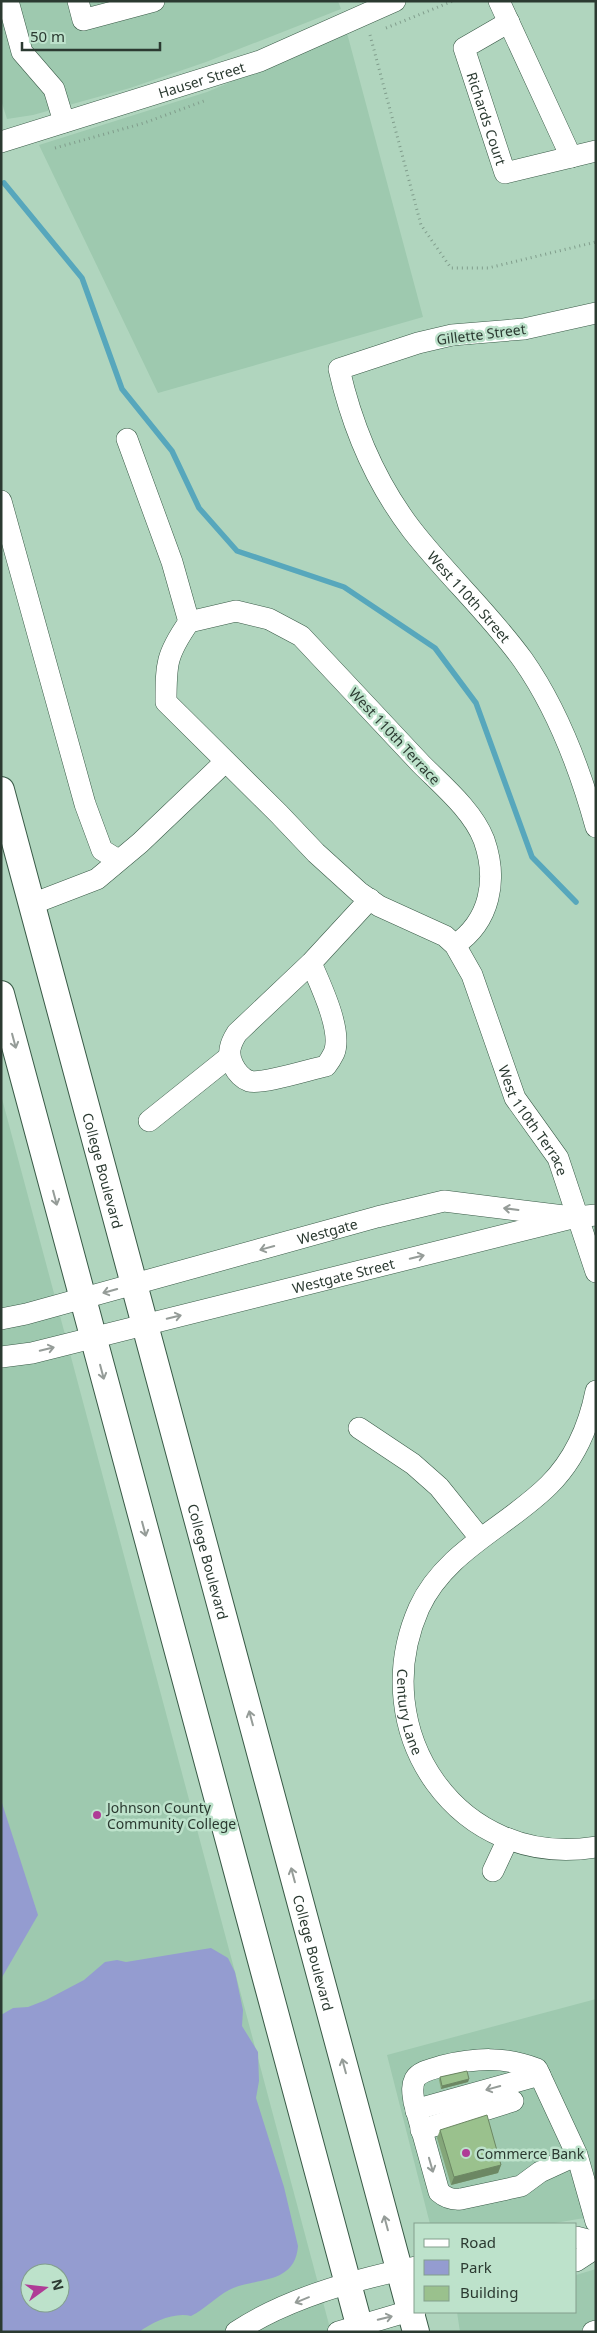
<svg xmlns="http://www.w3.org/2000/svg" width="597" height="2333" viewBox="0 0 597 2333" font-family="'Noto Sans',sans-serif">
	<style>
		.built { fill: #9ec9af; fill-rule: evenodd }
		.green { fill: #949cd0; fill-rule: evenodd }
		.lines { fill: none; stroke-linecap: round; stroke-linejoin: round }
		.stream { stroke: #57a7bc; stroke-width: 5.5 }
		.minor-casing { stroke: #395a47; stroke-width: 22 }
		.major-casing { stroke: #395a47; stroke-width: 28 }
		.path { stroke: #809d8c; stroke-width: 3; stroke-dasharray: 1 4; stroke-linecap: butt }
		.minor { stroke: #fff; stroke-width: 21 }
		.major { stroke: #fff; stroke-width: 26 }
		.wall { fill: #84a679 }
		.shaded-wall { fill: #6c8763 }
		.building { fill: #9ac18d; stroke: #6c8763 }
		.oneway { stroke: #959c98 }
		.poi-dot { fill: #af3c96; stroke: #bde2cb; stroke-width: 2 }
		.labels { text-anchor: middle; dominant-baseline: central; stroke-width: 5; stroke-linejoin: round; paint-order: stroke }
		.street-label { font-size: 14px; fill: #2b3a31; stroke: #bde2cb }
		.poi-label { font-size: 14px; fill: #2b3a31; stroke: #bde2cb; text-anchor: start }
	</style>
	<rect width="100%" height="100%" fill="#b0d5be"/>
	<g class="built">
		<path d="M1,1H338L341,9L206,62L130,88L33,115L7,119L1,100Z"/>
		<path d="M347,33L423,317L158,393L39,145L207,92Z"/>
		<path d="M1,1095L71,1357L331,2332H1ZM30,2273H60V2303H30Z"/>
		<path d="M596,1999V2216L549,2224H430L387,2055Z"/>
		<path d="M596,2269V2332H460L457,2312H576V2275Z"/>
	</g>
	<g class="green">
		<path d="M1,1800L38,1915L1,1979Z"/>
		<path d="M211,1948L228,1958L235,1972L243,2010L242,2026L258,2052L259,2081L256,2098L284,2187L298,2246C295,2286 254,2277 229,2290C216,2297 205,2309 191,2316C174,2312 153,2322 139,2332H1V2015L13,2008L28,2007L46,2000L84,1980L105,1962L117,1960L126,1962ZM30,2273H60V2303H30Z"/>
	</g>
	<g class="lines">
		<path class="stream" d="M4,183L82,278L122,389L172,451L199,508L237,551L344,587L435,648L476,703L532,857L576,902"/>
		<g class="minor-casing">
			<g id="minor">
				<path d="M8,1L22,52L54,89L64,122"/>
				<path d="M78,1L83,20L154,1"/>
				<path d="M499,1L571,157L596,151"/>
				<path id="s1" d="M509,22L464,48L505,173L571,157"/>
				<path id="s2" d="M1,142L260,61L395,1"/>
				<path id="s3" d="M596,313L524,329L452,335L418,343L339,369C352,426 376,483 412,530C447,575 489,613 523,660C558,710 580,769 596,827"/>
				<path d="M127,439L172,562L189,622"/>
				<path d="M1,501L85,804L102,850L118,860"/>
				<path d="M32,904L97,879L140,843L225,762"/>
				<path id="s4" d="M455,945C490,921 498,880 484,840C473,811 443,786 421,764C381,721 341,679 301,636L269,619L236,611L189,622C166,655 166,664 166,702L279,814L316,853L359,892L379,906L445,936L455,945L472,975L515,1098L558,1158L596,1272"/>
				<path d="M311,963L237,1033C230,1044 227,1053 233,1065C237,1073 241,1078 249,1081C261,1085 311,1069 326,1066C329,1062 332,1057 334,1053C343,1031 320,984 311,963L370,899"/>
				<path d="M149,1121L229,1057"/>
				<path id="s5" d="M1,1319L26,1314L377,1217L444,1201L564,1216"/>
				<path id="s6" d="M1,1357L32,1353L576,1217L596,1215"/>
				<path id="s7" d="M596,1391C589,1426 575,1459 549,1485C507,1527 445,1551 419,1608C364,1732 459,1870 596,1847"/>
				<path d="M359,1428L413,1464L439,1487L480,1538"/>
				<path d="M493,1871L508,1839"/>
				<path d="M416,2111L425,2107L540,2075"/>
				<path d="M421,2130L513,2101"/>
				<path d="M577,2155L540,2172L521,2186L461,2199C452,2200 446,2198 439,2192L414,2102C413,2094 411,2087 415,2079C420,2071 433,2069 442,2066C475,2058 505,2056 537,2069L577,2155L596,2222"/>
				<path d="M576,2237L596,2242"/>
				<path d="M576,2261L596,2248"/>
				<path d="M236,2332C287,2298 356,2279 416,2267"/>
				<path d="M338,2332L416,2309"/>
				<path d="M593,2332L596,2331"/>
			</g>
		</g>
		<g class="major-casing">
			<g id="major">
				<path id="s8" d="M1,790L416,2332"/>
				<path d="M1,994L361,2332"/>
			</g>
		</g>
		<g class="path">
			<path d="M386,28L453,1"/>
			<path d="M370,35L421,225L451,268H488L596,242"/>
			<path d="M55,148L144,123L204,101"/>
		</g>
		<use href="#minor" class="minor"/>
		<use href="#major" class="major"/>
	</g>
	<g class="wall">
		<path d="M440,2077L469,2079L468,2082L441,2089L439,2080Z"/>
		<path d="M440,2130L501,2165L498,2173L451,2185L437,2138Z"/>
	</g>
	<g class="shaded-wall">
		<path d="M469,2079L468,2082L441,2089L442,2086Z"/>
		<path d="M501,2165L498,2173L451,2185L454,2177Z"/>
	</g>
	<g class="building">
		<path d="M467,2071L469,2079L442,2086L440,2077Z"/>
		<path d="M487,2115L501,2165L454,2177L440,2130Z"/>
	</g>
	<defs><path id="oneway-shaft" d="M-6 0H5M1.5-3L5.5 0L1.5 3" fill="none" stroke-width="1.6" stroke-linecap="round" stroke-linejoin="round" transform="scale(1.25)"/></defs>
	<g class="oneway">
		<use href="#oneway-shaft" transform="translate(14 1041) rotate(75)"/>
		<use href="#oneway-shaft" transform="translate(55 1198) rotate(75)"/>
		<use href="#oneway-shaft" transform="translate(511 1209) rotate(-173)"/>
		<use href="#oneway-shaft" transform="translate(267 1248) rotate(165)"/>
		<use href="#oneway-shaft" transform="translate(417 1257) rotate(-14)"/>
		<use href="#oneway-shaft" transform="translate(110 1291) rotate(164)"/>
		<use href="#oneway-shaft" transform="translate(174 1317) rotate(-14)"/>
		<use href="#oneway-shaft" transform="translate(47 1349) rotate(-14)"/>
		<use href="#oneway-shaft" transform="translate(102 1372) rotate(75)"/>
		<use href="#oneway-shaft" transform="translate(144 1529) rotate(75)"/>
		<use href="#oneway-shaft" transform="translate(251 1718) rotate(-105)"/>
		<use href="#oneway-shaft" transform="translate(293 1875) rotate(-105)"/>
		<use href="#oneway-shaft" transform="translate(344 2066) rotate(-105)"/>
		<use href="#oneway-shaft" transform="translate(493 2088) rotate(165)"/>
		<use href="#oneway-shaft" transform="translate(431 2165) rotate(74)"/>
		<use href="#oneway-shaft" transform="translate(386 2223) rotate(-105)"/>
		<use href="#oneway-shaft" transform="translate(302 2300) rotate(158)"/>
		<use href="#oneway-shaft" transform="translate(385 2318) rotate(-14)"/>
	</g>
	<g class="poi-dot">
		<circle cx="97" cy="1815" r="5"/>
		<circle cx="466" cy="2153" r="5"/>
	</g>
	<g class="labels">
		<g class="street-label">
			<text stroke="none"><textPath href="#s2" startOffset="210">Hauser Street</textPath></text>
			<text stroke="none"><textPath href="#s1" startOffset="126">Richards Court</textPath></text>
			<text transform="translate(481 334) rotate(-7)">Gillette Street</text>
			<text stroke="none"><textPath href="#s3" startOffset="530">West 110th Street</textPath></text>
			<text transform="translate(395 736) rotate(47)">West 110th Terrace</text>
			<text stroke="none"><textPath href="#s4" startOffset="1171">West 110th Terrace</textPath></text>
			<text stroke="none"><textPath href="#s8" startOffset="394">College Boulevard</textPath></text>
			<text stroke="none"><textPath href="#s5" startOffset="338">Westgate</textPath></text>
			<text stroke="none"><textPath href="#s6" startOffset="352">Westgate Street</textPath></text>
			<text stroke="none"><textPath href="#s8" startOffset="799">College Boulevard</textPath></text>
			<text stroke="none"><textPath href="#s7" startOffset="394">Century Lane</textPath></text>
			<text stroke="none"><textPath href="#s8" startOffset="1204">College Boulevard</textPath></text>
		</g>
		<g class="poi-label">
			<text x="107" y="1807">Johnson County<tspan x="107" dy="16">Community College</tspan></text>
			<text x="476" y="2153">Commerce Bank</text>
		</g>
	</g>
	<rect width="597" height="2333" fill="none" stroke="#2b3a31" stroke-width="5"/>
	<rect x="414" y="2223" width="162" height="90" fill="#bde2cb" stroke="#839f8d"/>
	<rect x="424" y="2239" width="25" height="8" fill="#ffffff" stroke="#839f8d"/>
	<text x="460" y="2248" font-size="15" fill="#2b3a31">Road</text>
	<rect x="424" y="2260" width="25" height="15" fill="#949cd0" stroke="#839f8d"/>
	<text x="460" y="2273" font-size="15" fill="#2b3a31">Park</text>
	<rect x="424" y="2286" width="25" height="15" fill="#9ac18d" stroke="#839f8d"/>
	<text x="460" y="2298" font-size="15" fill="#2b3a31">Building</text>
	<g transform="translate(45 2288) rotate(75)"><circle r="24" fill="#bde2cb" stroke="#839f8d"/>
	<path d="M0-4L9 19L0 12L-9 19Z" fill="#af3c96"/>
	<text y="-8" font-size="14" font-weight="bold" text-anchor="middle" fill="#2b3a31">N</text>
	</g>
	<path d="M22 42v8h138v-8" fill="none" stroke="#2b3a31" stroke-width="2.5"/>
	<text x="30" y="42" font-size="15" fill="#2b3a31" stroke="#bde2cb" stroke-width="4" paint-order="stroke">50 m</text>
</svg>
